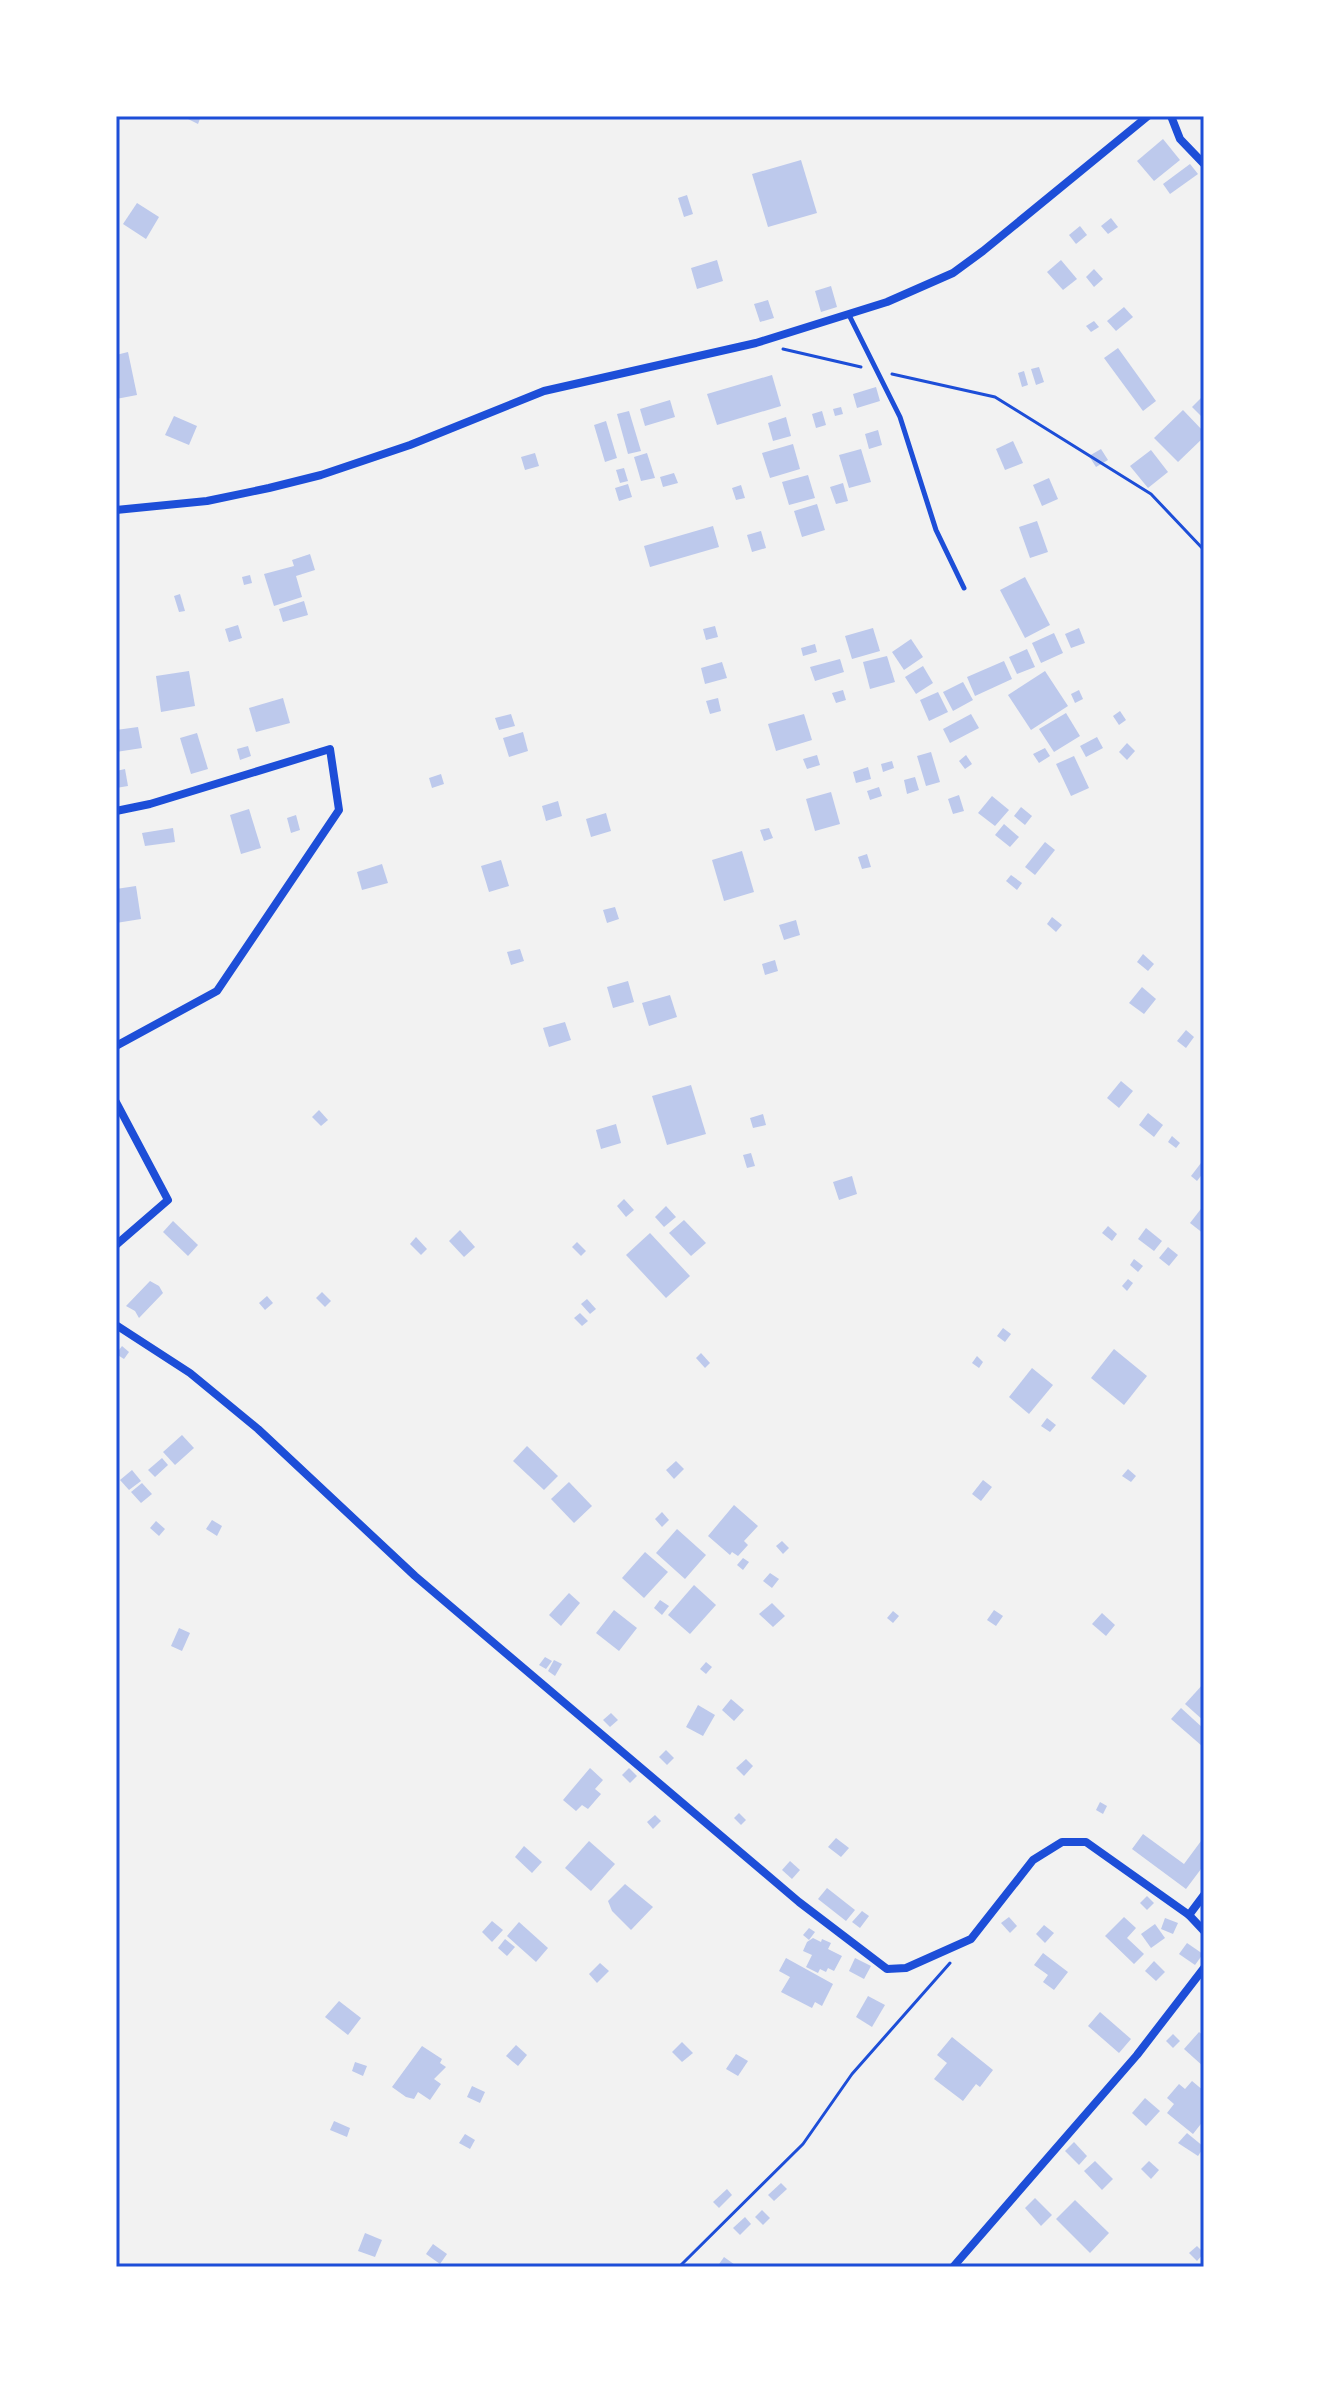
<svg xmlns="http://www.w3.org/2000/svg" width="1320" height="2383" viewBox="0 0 1320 2383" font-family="Quicksand,sans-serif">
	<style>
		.building { fill: #bdc9ec }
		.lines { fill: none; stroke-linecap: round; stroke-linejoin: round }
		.path { stroke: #1d4ed8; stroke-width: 3 }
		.service { stroke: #1d4ed8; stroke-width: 5 }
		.minor { stroke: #1d4ed8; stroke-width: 8 }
		.neatline { fill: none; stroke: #1d4ed8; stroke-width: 3 }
	</style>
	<rect width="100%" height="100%" fill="#f2f2f2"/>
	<g class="building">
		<path d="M182,116H201L198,124Z"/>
		<path d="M1163,139L1180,160L1154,181L1137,161Z"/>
		<path d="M801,160L817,213L768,227L752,174Z"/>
		<path d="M1190,164L1198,174L1170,194L1163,184Z"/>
		<path d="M687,195L693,214L684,217L678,198Z"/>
		<path d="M137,203L159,217L146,239L123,224Z"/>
		<path d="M1111,218L1118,227L1108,234L1101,226Z"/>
		<path d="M1080,226L1087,235L1076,244L1069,235Z"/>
		<path d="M717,260L723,281L697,289L691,268Z"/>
		<path d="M1061,260L1077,279L1063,290L1047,272Z"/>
		<path d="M1094,269L1103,279L1094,287L1086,277Z"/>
		<path d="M831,286L837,307L821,312L815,291Z"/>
		<path d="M768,300L774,318L760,322L754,304Z"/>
		<path d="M1124,307L1133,317L1116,331L1107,321Z"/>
		<path d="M1094,321L1099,327L1091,332L1086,326Z"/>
		<path d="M1118,348L1156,401L1143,411L1104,358Z"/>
		<path d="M128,352L137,395L116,399V355Z"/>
		<path d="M1039,367L1044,382L1036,385L1031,369Z"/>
		<path d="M1024,371L1028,385L1022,387L1018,373Z"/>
		<path d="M772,375L781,406L717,425L707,394Z"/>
		<path d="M876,387L880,401L857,408L853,394Z"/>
		<path d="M1204,395V419L1192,407Z"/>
		<path d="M670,400L675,417L645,426L640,409Z"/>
		<path d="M841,407L843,414L835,416L833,409Z"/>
		<path d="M1183,410L1204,432V437L1178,462L1154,438Z"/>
		<path d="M629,411L641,451L628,454L617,414Z"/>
		<path d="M822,411L826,425L816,428L812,414Z"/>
		<path d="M174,416L197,426L189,445L165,435Z"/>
		<path d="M786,417L791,436L773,441L768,423Z"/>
		<path d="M606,421L617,458L605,462L594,425Z"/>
		<path d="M878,430L882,445L869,449L865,434Z"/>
		<path d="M1013,441L1023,463L1005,470L996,449Z"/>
		<path d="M793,444L800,469L770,478L762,453Z"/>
		<path d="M861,449L871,482L849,488L839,455Z"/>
		<path d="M1101,449L1108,460L1096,467L1089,456Z"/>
		<path d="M1151,450L1168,472L1148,488L1130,466Z"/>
		<path d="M535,453L539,466L525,470L521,457Z"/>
		<path d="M647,453L655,478L641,481L634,457Z"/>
		<path d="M624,468L628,481L620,483L616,470Z"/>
		<path d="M674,473L678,483L663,487L660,477Z"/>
		<path d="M808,475L815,498L789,505L782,482Z"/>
		<path d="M1049,478L1058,499L1042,506L1033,485Z"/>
		<path d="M843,483L848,501L836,504L830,487Z"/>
		<path d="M628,484L632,497L619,501L615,488Z"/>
		<path d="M741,485L745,498L736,500L732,488Z"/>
		<path d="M817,504L825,530L802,537L794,511Z"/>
		<path d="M1037,521L1048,552L1030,558L1019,527Z"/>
		<path d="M713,526L719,547L650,567L644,546Z"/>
		<path d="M761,531L766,548L752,552L747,535Z"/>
		<path d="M310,554L315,570L296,576L302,597L274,606L264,574L294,566L292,560Z"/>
		<path d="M250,575L252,583L244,585L242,577Z"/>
		<path d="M1025,577L1050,625L1025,638L1000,590Z"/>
		<path d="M180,594L185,611L179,612L174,596Z"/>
		<path d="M304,601L308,615L283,622L279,609Z"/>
		<path d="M238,625L242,638L229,642L225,629Z"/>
		<path d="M715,626L718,637L706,640L703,629Z"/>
		<path d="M873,628L880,651L852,659L845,636Z"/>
		<path d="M1079,628L1085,643L1071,648L1065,634Z"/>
		<path d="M1054,633L1063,653L1041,663L1032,643Z"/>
		<path d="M911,639L923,657L904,670L892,652Z"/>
		<path d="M815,644L817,652L803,656L801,648Z"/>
		<path d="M1027,649L1035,667L1017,674L1009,657Z"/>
		<path d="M887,656L895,682L870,689L863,662Z"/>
		<path d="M840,659L844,672L815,681L810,667Z"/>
		<path d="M1004,661L1012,679L975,696L967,677Z"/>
		<path d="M722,662L727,678L705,684L701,668Z"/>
		<path d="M923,666L933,683L916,694L905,677Z"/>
		<path d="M189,671L195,706L161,712L156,676Z"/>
		<path d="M1045,671L1068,706L1031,730L1008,695Z"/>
		<path d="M963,682L973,700L953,711L943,692Z"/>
		<path d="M843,690L846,700L836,703L832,693Z"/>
		<path d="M1079,690L1083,699L1075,703L1071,694Z"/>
		<path d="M938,692L948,712L929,721L920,700Z"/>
		<path d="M283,698L290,723L256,732L249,708Z"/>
		<path d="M718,698L721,711L710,714L706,701Z"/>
		<path d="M1120,711L1126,720L1119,725L1113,716Z"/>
		<path d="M1066,713L1080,736L1054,752L1039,729Z"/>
		<path d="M511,714L515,726L499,730L495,718Z"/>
		<path d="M804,714L812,740L776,751L768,724Z"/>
		<path d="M971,714L979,728L950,743L943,729Z"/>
		<path d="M138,727L142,748L116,752V730Z"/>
		<path d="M523,732L528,751L509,757L503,738Z"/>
		<path d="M197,733L208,769L191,774L180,738Z"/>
		<path d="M1097,737L1103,748L1086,757L1080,746Z"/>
		<path d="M1127,743L1135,751L1127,760L1119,752Z"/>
		<path d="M248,746L251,756L240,760L237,749Z"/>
		<path d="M1045,748L1050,756L1039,763L1033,754Z"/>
		<path d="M931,752L940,782L926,786L917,756Z"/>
		<path d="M817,755L820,765L807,769L803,759Z"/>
		<path d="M966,755L972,764L965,769L959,761Z"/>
		<path d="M1074,756L1089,788L1071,796L1056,764Z"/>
		<path d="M892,761L894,768L883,772L881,764Z"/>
		<path d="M868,767L871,779L856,783L853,772Z"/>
		<path d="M125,769L128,786L116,788V771Z"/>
		<path d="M441,774L444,784L432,788L429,778Z"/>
		<path d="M915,777L919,790L907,794L904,780Z"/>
		<path d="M879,787L882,796L870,800L867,791Z"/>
		<path d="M831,792L840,824L815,831L806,799Z"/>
		<path d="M959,795L964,811L953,814L948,799Z"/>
		<path d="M992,796L1009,810L995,826L978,813Z"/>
		<path d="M558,801L562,816L546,821L542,806Z"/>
		<path d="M1021,807L1032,816L1025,825L1014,816Z"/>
		<path d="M249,809L261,848L241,854L230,815Z"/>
		<path d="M606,813L611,831L591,837L586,819Z"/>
		<path d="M296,815L300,830L291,833L287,818Z"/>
		<path d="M1004,824L1019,837L1010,847L995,835Z"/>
		<path d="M173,828L175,842L145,846L142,833Z"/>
		<path d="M769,828L773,838L764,841L760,830Z"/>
		<path d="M1045,842L1055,850L1035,875L1025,867Z"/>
		<path d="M742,851L754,892L724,901L712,860Z"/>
		<path d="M867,854L871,867L862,869L858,857Z"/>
		<path d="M501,860L509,886L489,892L481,866Z"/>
		<path d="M382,864L388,883L362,890L357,872Z"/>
		<path d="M1011,875L1022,883L1017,890L1006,881Z"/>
		<path d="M136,886L141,919L116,923V889Z"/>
		<path d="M615,907L619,919L607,923L603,910Z"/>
		<path d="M1052,917L1062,925L1056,932L1047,924Z"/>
		<path d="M796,920L800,935L784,940L779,925Z"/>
		<path d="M520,949L524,961L511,965L507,952Z"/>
		<path d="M1143,954L1154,964L1148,971L1137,962Z"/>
		<path d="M775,960L778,971L765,975L762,964Z"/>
		<path d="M628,981L634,1002L613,1008L607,987Z"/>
		<path d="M1142,987L1156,999L1144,1014L1129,1003Z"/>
		<path d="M670,995L677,1017L649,1026L642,1003Z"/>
		<path d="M565,1022L571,1040L549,1047L543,1028Z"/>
		<path d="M1186,1030L1194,1037L1186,1048L1177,1041Z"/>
		<path d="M1121,1081L1133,1091L1119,1108L1107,1098Z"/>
		<path d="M691,1085L706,1134L667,1145L652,1096Z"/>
		<path d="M319,1110L328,1120L321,1126L312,1117Z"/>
		<path d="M1148,1113L1163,1125L1154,1137L1139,1125Z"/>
		<path d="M763,1114L766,1125L753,1128L750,1118Z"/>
		<path d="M616,1124L621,1143L601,1149L596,1130Z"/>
		<path d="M1172,1136L1180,1143L1176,1148L1168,1142Z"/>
		<path d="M751,1153L755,1166L747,1168L743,1155Z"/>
		<path d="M1201,1163L1204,1165V1172L1197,1181L1191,1176Z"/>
		<path d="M852,1176L857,1194L839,1200L833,1182Z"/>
		<path d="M624,1199L634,1210L626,1217L617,1206Z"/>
		<path d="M1204,1205V1234L1190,1223Z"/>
		<path d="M666,1206L676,1217L664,1227L655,1217Z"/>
		<path d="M684,1220L706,1243L691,1256L669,1233Z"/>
		<path d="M173,1221L198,1245L188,1256L163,1232Z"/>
		<path d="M1108,1226L1117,1234L1112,1241L1102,1233Z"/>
		<path d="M1146,1228L1162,1241L1154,1251L1138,1239Z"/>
		<path d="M460,1230L475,1247L464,1257L449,1241Z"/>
		<path d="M650,1233L690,1276L666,1298L626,1255Z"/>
		<path d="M416,1237L427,1249L421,1255L410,1244Z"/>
		<path d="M577,1242L586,1251L581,1256L572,1247Z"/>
		<path d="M1168,1247L1178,1255L1169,1266L1159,1258Z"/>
		<path d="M1134,1259L1143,1266L1138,1272L1130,1265Z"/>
		<path d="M1128,1279L1133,1283L1127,1291L1122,1286Z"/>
		<path d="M150,1281L159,1286L163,1293L139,1318L135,1311L126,1306Z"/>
		<path d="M322,1292L331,1301L325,1307L316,1298Z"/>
		<path d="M267,1296L273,1303L265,1310L259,1303Z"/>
		<path d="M587,1299L596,1309L590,1314L581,1304Z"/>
		<path d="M580,1313L588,1321L582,1326L574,1318Z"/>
		<path d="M1003,1328L1011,1334L1005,1342L997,1336Z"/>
		<path d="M122,1346L129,1352L124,1359L116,1354Z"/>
		<path d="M1114,1349L1147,1376L1124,1405L1091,1378Z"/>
		<path d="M701,1353L710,1363L705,1368L696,1358Z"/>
		<path d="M977,1356L983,1362L979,1368L972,1363Z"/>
		<path d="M1032,1368L1053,1385L1029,1414L1009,1397Z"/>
		<path d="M1047,1418L1056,1425L1050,1432L1041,1426Z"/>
		<path d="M182,1435L194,1448L175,1465L163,1452Z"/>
		<path d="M527,1446L558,1476L544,1490L513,1461Z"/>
		<path d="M162,1458L168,1465L155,1477L148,1470Z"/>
		<path d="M676,1461L684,1469L674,1479L666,1470Z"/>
		<path d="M1128,1469L1136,1476L1131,1482L1122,1476Z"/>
		<path d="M132,1470L141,1481L129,1490L120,1480Z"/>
		<path d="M983,1480L992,1487L981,1501L972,1494Z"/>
		<path d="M569,1482L592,1506L574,1523L551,1499Z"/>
		<path d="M142,1483L152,1494L141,1503L131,1492Z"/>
		<path d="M734,1505L758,1526L744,1541L748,1545L738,1556L732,1552L730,1555L708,1536Z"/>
		<path d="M662,1512L669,1520L662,1527L655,1519Z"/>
		<path d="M212,1520L222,1526L217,1536L206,1529Z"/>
		<path d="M156,1521L165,1529L159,1536L150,1528Z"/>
		<path d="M677,1529L706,1555L685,1579L656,1553Z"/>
		<path d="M782,1541L789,1548L783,1554L776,1546Z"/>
		<path d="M645,1552L668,1572L644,1598L622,1578Z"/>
		<path d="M743,1558L749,1562L743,1570L737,1565Z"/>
		<path d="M770,1573L779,1579L772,1588L763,1581Z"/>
		<path d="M694,1585L716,1605L690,1634L668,1615Z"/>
		<path d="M569,1593L580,1603L561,1626L549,1615Z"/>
		<path d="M660,1600L669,1606L662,1615L654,1608Z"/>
		<path d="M772,1603L785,1616L773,1627L759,1614Z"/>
		<path d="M614,1610L637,1628L619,1651L596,1633Z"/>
		<path d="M994,1610L1003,1616L996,1626L987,1620Z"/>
		<path d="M893,1611L899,1616L893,1623L887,1618Z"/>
		<path d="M1102,1613L1115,1625L1106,1636L1092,1624Z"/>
		<path d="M179,1628L190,1633L182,1651L171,1646Z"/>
		<path d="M545,1657L552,1661L546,1669L539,1665Z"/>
		<path d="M554,1660L562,1664L555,1676L548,1671Z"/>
		<path d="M706,1662L712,1667L706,1674L700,1669Z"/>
		<path d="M1204,1683V1721L1185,1704Z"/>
		<path d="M731,1699L744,1710L734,1721L722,1710Z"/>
		<path d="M698,1705L715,1715L703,1736L686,1727Z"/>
		<path d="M1181,1708L1204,1729V1744L1202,1746L1171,1719Z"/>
		<path d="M611,1713L618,1720L610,1727L603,1720Z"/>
		<path d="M666,1750L674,1758L667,1765L659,1757Z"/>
		<path d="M746,1759L753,1766L744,1776L736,1768Z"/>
		<path d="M590,1768L603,1780L595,1789L601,1794L588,1809L582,1805L576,1811L563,1800Z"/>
		<path d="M629,1768L637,1776L630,1783L622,1775Z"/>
		<path d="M1100,1802L1107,1806L1103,1814L1096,1810Z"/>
		<path d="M739,1813L746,1820L741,1825L734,1818Z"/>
		<path d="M655,1815L661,1821L653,1829L647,1822Z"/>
		<path d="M1143,1834L1184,1864L1204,1837V1865L1186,1889L1132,1849Z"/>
		<path d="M836,1838L849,1848L841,1857L828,1847Z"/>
		<path d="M589,1841L615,1864L591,1891L565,1868Z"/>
		<path d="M524,1846L542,1862L532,1873L515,1857Z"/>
		<path d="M790,1861L800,1870L792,1879L782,1870Z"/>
		<path d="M625,1884L653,1907L631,1930L612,1911L608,1901Z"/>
		<path d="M827,1888L855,1910L846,1921L818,1899Z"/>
		<path d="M1147,1896L1154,1903L1147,1910L1140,1903Z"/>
		<path d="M862,1911L869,1916L860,1928L852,1922Z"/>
		<path d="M1009,1917L1017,1926L1010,1933L1001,1923Z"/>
		<path d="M1124,1917L1136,1928L1127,1938L1144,1954L1134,1964L1105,1936Z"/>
		<path d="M1165,1918L1178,1923L1173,1934L1161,1929Z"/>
		<path d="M492,1921L503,1930L492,1942L482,1932Z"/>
		<path d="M519,1922L548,1948L536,1962L507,1936Z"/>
		<path d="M1155,1924L1165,1938L1151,1948L1141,1934Z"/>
		<path d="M1044,1925L1054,1933L1045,1943L1036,1934Z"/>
		<path d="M809,1928L815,1932L809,1940L803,1935Z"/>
		<path d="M813,1938L821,1942L822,1939L831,1943L828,1949L842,1956L834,1971L828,1968L826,1972L820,1969L818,1973L806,1967L812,1955L803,1951L807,1942Z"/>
		<path d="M505,1939L515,1947L507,1956L498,1948Z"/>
		<path d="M1187,1943L1203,1954L1195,1965L1179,1954Z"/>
		<path d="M1043,1953L1068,1972L1054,1990L1043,1982L1048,1975L1034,1965Z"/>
		<path d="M786,1958L833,1984L822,2006L815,2002L812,2008L781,1992L790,1977L779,1971Z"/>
		<path d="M855,1958L871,1966L864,1979L849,1971Z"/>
		<path d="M1154,1961L1165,1972L1156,1981L1145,1971Z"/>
		<path d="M600,1963L609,1971L597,1983L589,1974Z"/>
		<path d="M868,1996L885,2005L872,2027L856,2017Z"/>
		<path d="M339,2001L361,2018L348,2035L325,2017Z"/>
		<path d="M1100,2012L1131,2039L1119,2053L1088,2026Z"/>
		<path d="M1199,2032L1204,2036V2067L1184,2049Z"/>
		<path d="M1173,2034L1180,2041L1173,2048L1166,2041Z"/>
		<path d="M952,2037L993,2070L980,2087L976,2084L963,2101L934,2079L947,2063L937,2055Z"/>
		<path d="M682,2042L693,2053L682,2062L672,2052Z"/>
		<path d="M516,2045L527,2055L518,2066L506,2056Z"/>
		<path d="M422,2046L442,2059L440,2063L446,2067L434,2079L441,2084L430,2100L418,2092L414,2099L406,2097L392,2087Z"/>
		<path d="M736,2054L748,2061L738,2076L726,2069Z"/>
		<path d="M355,2062L367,2066L363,2076L352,2071Z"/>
		<path d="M1192,2081L1204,2091V2120L1193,2134L1167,2113L1174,2104L1167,2098L1179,2084L1185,2089Z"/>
		<path d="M472,2086L485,2092L480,2103L467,2097Z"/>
		<path d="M1145,2098L1160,2111L1146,2126L1132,2113Z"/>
		<path d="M334,2121L350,2128L347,2137L330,2130Z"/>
		<path d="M1187,2133L1204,2147L1198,2156L1178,2143Z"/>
		<path d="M465,2134L475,2140L470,2149L459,2143Z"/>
		<path d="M1074,2142L1087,2156L1079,2165L1065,2151Z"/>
		<path d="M1095,2161L1113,2179L1102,2190L1084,2171Z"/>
		<path d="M1149,2161L1159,2170L1151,2179L1141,2169Z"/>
		<path d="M781,2183L787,2189L774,2201L768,2195Z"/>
		<path d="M727,2189L732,2195L719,2208L713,2202Z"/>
		<path d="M1035,2198L1052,2215L1041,2226L1025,2208Z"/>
		<path d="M1075,2200L1109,2233L1090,2253L1056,2219Z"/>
		<path d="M762,2210L770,2218L763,2225L755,2217Z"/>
		<path d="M745,2217L751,2224L740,2235L733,2228Z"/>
		<path d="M365,2233L382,2240L375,2257L358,2251Z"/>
		<path d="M433,2244L447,2254L440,2264L426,2254Z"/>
		<path d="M1197,2246L1204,2253L1197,2261L1189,2253Z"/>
		<path d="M724,2257L738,2267H717Z"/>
	</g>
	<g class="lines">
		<g class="path">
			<path d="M783,349L861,367"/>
			<path d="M892,374L995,397L1151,494L1204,550"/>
			<path d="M679,2267L803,2144L852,2074L950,1963"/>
		</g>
		<path class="service" d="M849,315L900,417L936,530L964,588"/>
		<g class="minor">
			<path d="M1171,116L1180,139L1204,164"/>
			<path d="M116,510L207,501L269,488L321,475L410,445L544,391L756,343L887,302L953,273L983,251L1148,116"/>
			<path d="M116,811L150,804L330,749L339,810L217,991L116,1046"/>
			<path d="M116,1102L168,1200L116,1245"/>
			<path d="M116,1325L190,1373L258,1429L415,1576L799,1902L887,1969L906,1968L971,1939L1033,1860L1062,1842H1086L1189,1915L1204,1895"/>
			<path d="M1189,1915L1204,1931"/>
			<path d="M953,2267L1137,2055L1204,1968"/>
		</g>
	</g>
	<rect width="1320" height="2383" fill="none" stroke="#ffffff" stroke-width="236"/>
	<rect x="118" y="118" width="1084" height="2147" class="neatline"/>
</svg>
